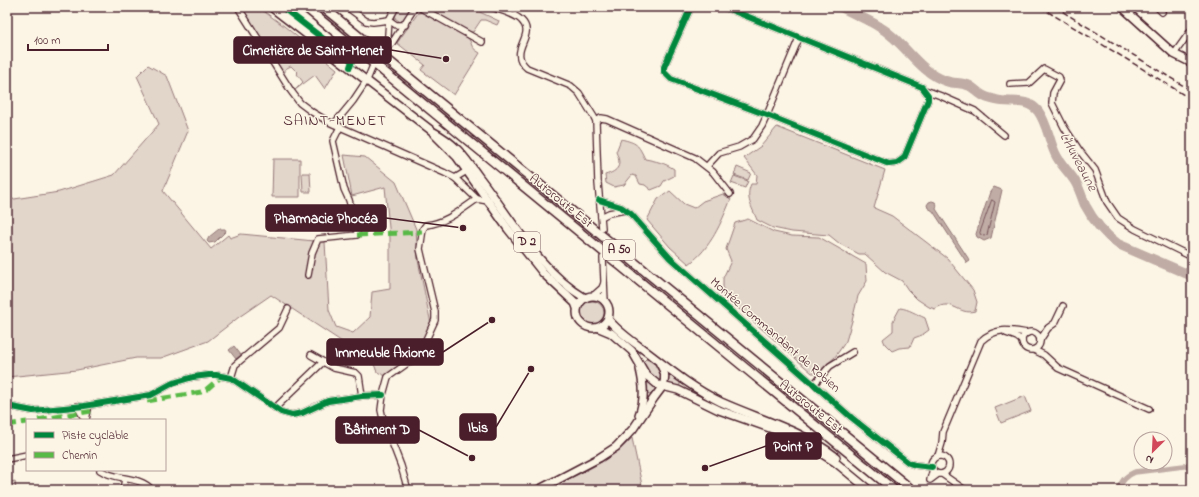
<svg xmlns="http://www.w3.org/2000/svg" width="1199" height="497" viewBox="0 0 1199 497" font-family="'Indie Flower',sans-serif">
	<style>
		.green { fill: #e2d5ca; stroke: #967a7a }
		.water { fill: #c0aca5; stroke: #917474 }
		.lines { fill: none; stroke-linecap: round; stroke-linejoin: round }
		.shore { stroke: #79575c; stroke-width: 1 }
		.canal { stroke: #c0aca5; stroke-width: 5.5 }
		.river { stroke: #c0aca5; stroke-width: 10 }
		.minor-casing { stroke: #4a1f2b; stroke-width: 8 }
		.major-casing { stroke: #4a1f2b; stroke-width: 10 }
		.highway-casing { stroke: #4a1f2b; stroke-width: 11 }
		.minor { stroke: #fcf5e5; stroke-width: 5.5 }
		.major { stroke: #fcf5e5; stroke-width: 7 }
		.highway { stroke: #fcf5e5; stroke-width: 8 }
		.rail { stroke: #4a1f2b; stroke-width: 1.5; stroke-dasharray: 6 3; stroke-linecap: butt }
		.quiet { stroke: #58b947; stroke-width: 5; stroke-dasharray: 10 5; stroke-linecap: butt }
		.cycleway-casing { stroke: #fcf5e5; stroke-width: 8 }
		.cycleway { stroke: #00873e; stroke-width: 6 }
		.labels { text-anchor: middle; dominant-baseline: central; stroke-width: 3; stroke-linejoin: round; paint-order: stroke }
		.shield { fill: #fcf5e5; stroke: #7f5f63; stroke-width: 1 }
		.shield-label { font-size: 12px; font-weight: bold; fill: #4a1f2b }
		.street-label { font-size: 13px; fill: #4a1f2b; stroke: #fcf5e5 }
		.water-label { font-size: 14px; font-style: italic; fill: #6d4950; stroke: #fcf5e5 }
		.quarter-label { font-size: 15px; letter-spacing: 1px; fill: #4a1f2b; stroke: #fcf5e5 }
		.leader { fill: none; stroke: #4a1f2b; stroke-width: 1.5 }
		.callout-dot { fill: #4a1f2b; stroke: #fcf5e5; stroke-width: 1.5 }
		.callout { fill: #4a1f2b; stroke: #4a1f2b; stroke-width: 1.5 }
		.callout-label { font-size: 14px; text-anchor: middle; font-weight: bold; fill: #fff }
	</style>
	<rect width="100%" height="100%" fill="#fcf5e5"/>
	<filter id="ink" filterUnits="userSpaceOnUse"><feTurbulence type="fractalNoise" baseFrequency=".025" numOctaves="2"/><feDisplacementMap in="SourceGraphic" scale="8" xChannelSelector="R" yChannelSelector="G"/><feConvolveMatrix kernelMatrix="1 2 1 2 8 2 1 2 1" color-interpolation-filters="sRGB"/></filter>
	<g filter="url(#ink)">
		<g class="green">
			<path d="M242,7H258L284,26L337,69L325,89L315,75L295,90L303,82L297,74L298,73L291,66L285,69V72L283,73Z"/>
			<path d="M401,7H407L409,10L404,19L400,22L395,18L396,13Z"/>
			<path d="M426,7H469L499,21L497,25L485,20H481L473,32H469Z"/>
			<path d="M423,12L467,37C474,44 468,46 480,53L454,95L421,70L425,65L397,43L418,13Z"/>
			<path d="M148,65L167,76L188,131L163,191L211,249L228,235L230,238L241,234L325,242L329,310L336,327L353,333L370,317L372,292L390,289V238L385,187L352,196L344,155L365,157L396,182L416,229L418,260L431,324L421,345L407,361L386,376L377,372L372,359L359,353L271,295L239,317L208,341L161,358H136L77,370L7,377V199L8,200L59,192L114,175L159,124L137,76Z"/>
			<path d="M777,127L885,170L874,208L892,216L947,258L973,290L977,302L975,311C958,316 952,297 935,309L929,307L917,299L908,290L902,281L885,272L865,254H859L840,244L829,235L792,232L773,228L757,220C752,207 745,198 751,184H756L757,175L744,158L761,146Z"/>
			<path d="M621,139C637,143 638,144 645,159C656,161 665,163 674,169V176L664,181L661,186L651,190L645,185L640,184L636,176L632,175L624,185L614,187L606,183L605,175C619,171 622,165 616,152Z"/>
			<path d="M273,159H300V197H272Z"/>
			<path d="M737,167L751,173L748,180L734,175Z"/>
			<path d="M302,173H310L311,192H303Z"/>
			<path d="M734,176L748,181L745,188L731,183Z"/>
			<path d="M670,191L684,204L694,208L703,201L723,194L731,199C721,223 711,248 689,264L670,247L647,220L658,199Z"/>
			<path d="M748,219L774,232L792,236L819,237L866,264L867,281L858,296L852,321L846,341L835,357L817,373H812L723,295V278L731,261L726,249L735,223Z"/>
			<circle cx="592" cy="313" r="12"/>
			<path d="M900,308C909,309 916,314 925,318L929,330L922,335L914,338L910,347L899,348L892,351L885,344L883,339L893,331V321Z"/>
			<path d="M646,359C651,361 660,367 661,372C662,375 661,380 661,383L651,376L643,362Z"/>
			<path d="M668,372L680,381V385L677,386L667,384Z"/>
			<path d="M647,380L657,388L650,395L647,394L646,382Z"/>
			<path d="M1025,396L1031,411L1001,423L995,408Z"/>
			<path d="M632,438L643,490H545C573,476 611,462 632,438Z"/>
			<path d="M15,481L16,490H7V483Z"/>
		</g>
		<g class="water">
			<path d="M994,187L1002,190L991,238L984,241L977,237L976,234L990,192Z"/>
			<path d="M932,201L935,202L937,205L936,209L970,261L967,263L933,211L928,208L927,205L929,202Z"/>
			<path d="M219,229H225L226,231L215,242L209,243L207,241L209,237Z"/>
			<path d="M234,346L241,355L236,359L229,350Z"/>
		</g>
		<g class="lines">
			<path class="shore" d="M992,200L995,202L987,235L984,236L981,235L980,233Z"/>
			<path class="canal" d="M1118,490C1122,481 1125,476 1135,472L1192,465"/>
			<path class="river" d="M841,7C859,17 878,23 893,37C910,52 924,74 946,81C954,84 962,82 970,86C974,88 977,92 982,95C985,97 991,99 996,100C1010,104 1026,97 1038,111C1047,123 1049,140 1055,153C1060,165 1070,172 1076,183C1080,190 1082,198 1085,205C1093,220 1104,234 1118,244L1192,276"/>
			<g class="minor-casing">
				<g id="minor">
					<path d="M238,7L291,91L300,103L312,112L329,122L445,173L455,178L477,199"/>
					<path d="M347,7L366,21L373,22L389,20L387,49"/>
					<path d="M396,7L389,20L396,25H405"/>
					<path d="M419,7L482,42"/>
					<path d="M492,7C501,11 514,13 521,20C538,36 506,50 527,68L571,86L579,93L594,117L596,121L598,183L602,228"/>
					<path d="M691,7L664,67V72L671,79L767,115L889,164L897,163L904,158L928,100V95L922,87L724,7"/>
					<path d="M1157,7L1162,12"/>
					<path d="M1174,54L1192,29"/>
					<path d="M1010,84L1029,83L1044,69L1059,77L1060,80L1053,93L1052,103L1064,127L1079,150L1095,170L1107,202L1118,218L1135,229L1192,257"/>
					<path d="M925,90L941,96L975,111L1004,135"/>
					<path d="M596,121L601,118L607,119L695,158L713,172L730,194"/>
					<path d="M334,124L353,101L367,80L372,68L392,43L415,7"/>
					<path d="M707,166L719,153L739,147L753,139L762,126L767,115L799,38"/>
					<path d="M455,178L470,169"/>
					<path d="M599,200L621,207L631,214L670,258L852,418L909,463L915,465L932,467"/>
					<path d="M601,217L609,213L625,210"/>
					<path d="M603,258L605,302"/>
					<path d="M308,275L312,253L318,239L357,235V229L349,200L344,189L333,141L340,127"/>
					<path d="M593,296L602,288L604,283"/>
					<circle cx="1031" cy="341" r="9"/>
					<path d="M1006,333L1017,337L1022,341"/>
					<path d="M1040,340L1048,328L1055,323L1063,306"/>
					<path d="M1034,350L1044,355L1058,368L1149,409"/>
					<path d="M311,355L334,368L356,373L359,376L362,396"/>
					<path d="M231,378L235,365L279,328L288,309"/>
					<path d="M814,384L830,366L853,352"/>
					<path d="M7,406L33,411L84,406L151,395L173,383L193,377L209,375H216L231,378L281,412L292,415L302,413L328,401L362,396L383,395"/>
					<path d="M77,406L85,420"/>
					<path d="M275,408L323,362"/>
					<path d="M86,420L89,405"/>
					<path d="M938,456L942,443L943,432L981,341C995,327 1010,330 1027,333"/>
					<circle cx="940" cy="465" r="9"/>
					<path d="M7,459L27,455"/>
					<path d="M933,469L930,480L938,474"/>
					<path d="M100,470C116,481 139,475 152,490"/>
					<path d="M942,474L965,490"/>
					<path d="M123,490L125,479"/>
					<path d="M408,490L401,466L383,419L381,410L383,395L388,377L419,355L435,320V312L420,249L423,229L426,225C446,223 461,210 477,199L488,201"/>
				</g>
			</g>
			<g class="major-casing">
				<g id="major">
					<path d="M271,7L432,131C455,143 464,156 479,177C511,218 539,271 585,298"/>
					<path d="M1122,7L1174,54L1192,63"/>
					<path d="M434,134L457,157L508,229L543,273L575,303L577,308"/>
					<circle cx="593" cy="312" r="16"/>
					<path d="M608,319C620,334 637,344 652,356C674,373 696,390 721,402C761,420 802,430 836,457"/>
					<path d="M599,328L611,333L632,351L646,375L658,385L678,390L719,410L778,431L800,440L835,462L869,490"/>
					<path d="M660,364C665,372 666,377 663,386"/>
					<path d="M639,415C645,399 644,386 640,369"/>
					<path d="M538,490L599,458L616,447L633,429L654,398L663,386"/>
				</g>
			</g>
			<g class="highway-casing">
				<g id="highway">
					<path d="M305,7L894,490"/>
					<path d="M323,7L912,490"/>
				</g>
			</g>
			<use href="#minor" class="minor"/>
			<use href="#major" class="major"/>
			<use href="#highway" class="highway"/>
			<g class="rail">
				<path d="M1040,7L1151,74L1192,100"/>
				<path d="M1055,7L1192,91"/>
			</g>
			<g class="quiet">
				<path d="M357,235L422,232"/>
				<path d="M147,401L201,392L207,389L222,376"/>
				<path d="M38,420L91,411"/>
				<path d="M7,425L27,422"/>
			</g>
			<g class="cycleway-casing">
				<g id="cycleway">
					<path d="M282,7L352,61L350,67"/>
					<path d="M691,7L664,67V72L671,79L767,115L889,164L897,163L904,158L928,100V95L922,87L724,7"/>
					<path d="M599,200L621,207L631,214L670,258L852,418L909,463L915,465L932,467"/>
					<path d="M7,406L33,411L84,406L151,395L173,383L193,377L209,375H216L231,378L281,412L292,415L302,413L328,401L362,396L383,395"/>
				</g>
			</g>
			<use href="#cycleway" class="cycleway"/>
		</g>
	</g>
	<g class="labels">
		<g class="shield">
			<rect x="514" y="232" width="26" height="20" rx="3"/>
			<rect x="603" y="240" width="32" height="20" rx="3"/>
		</g>
		<g class="shield-label">
			<text x="527" y="242">D 2</text>
			<text x="619" y="250">A 50</text>
		</g>
		<g class="street-label">
			<text transform="translate(561 201) rotate(39)">Autoroute Est</text>
			<text transform="translate(775 335) rotate(41)">Montée Commandant de Robien</text>
			<text transform="translate(811 407) rotate(39)">Autoroute Est</text>
		</g>
		<g class="water-label">
			<text transform="translate(1078 162) rotate(62)">L'Huveaune</text>
		</g>
		<g class="quarter-label">
			<text x="335" y="121">SAINT-MENET</text>
		</g>
	</g>
	<path class="leader" d="M446 59L391 50M463 228L386 218M492 320L443 352M531 369L496 427M472 458L419 430M705 468L766 446"/>
	<g class="callout-dot">
		<circle cx="446" cy="59" r="4"/>
		<circle cx="463" cy="228" r="4"/>
		<circle cx="492" cy="320" r="4"/>
		<circle cx="531" cy="369" r="4"/>
		<circle cx="472" cy="458" r="4"/>
		<circle cx="705" cy="468" r="4"/>
	</g>
	<g class="callout">
		<rect x="234" y="37" width="157" height="26" rx="4"/>
		<rect x="266" y="205" width="120" height="26" rx="4"/>
		<rect x="327" y="339" width="116" height="26" rx="4"/>
		<rect x="460" y="414" width="36" height="26" rx="4"/>
		<rect x="336" y="417" width="83" height="26" rx="4"/>
		<rect x="766" y="433" width="55" height="26" rx="4"/>
	</g>
	<g class="callout-label">
		<text x="313" y="55">Cimetière de Saint-Menet</text>
		<text x="326" y="223">Pharmacie Phocéa</text>
		<text x="385" y="357">Immeuble Axiome</text>
		<text x="478" y="432">Ibis</text>
		<text x="377" y="434">Bâtiment D</text>
		<text x="793" y="451">Point P</text>
	</g>
	<rect width="1199" height="497" fill="none" stroke="#fcf5e5" stroke-width="24"/>
	<rect x="12" y="12" width="1175" height="473" fill="none" stroke="#4a1f2b" stroke-width="1.5" filter="url(#ink)"/>
	<rect x="26" y="419" width="140" height="52" fill="#fcf5e5" stroke="#b59f9b"/>
	<rect x="34" y="432" width="20" height="6" fill="#00873e" stroke="#b59f9b"/>
	<text x="62" y="439" font-size="12" fill="#4a1f2b">Piste cyclable</text>
	<rect x="34" y="452" width="20" height="6" fill="#58b947" stroke="#b59f9b"/>
	<text x="62" y="459" font-size="12" fill="#4a1f2b">Chemin</text>
	<g transform="translate(1153 451) rotate(204)"><circle r="19" fill="#fcf5e5" stroke="#b59f9b"/>
	<path d="M0-3L7 15L0 10L-7 15Z" fill="#d1495b"/>
	<text y="-6" font-size="11" font-weight="bold" text-anchor="middle" fill="#4a1f2b">N</text>
	</g>
	<path d="M28 44v6h80v-6" fill="none" stroke="#4a1f2b" stroke-width="2"/>
	<text x="34" y="44" font-size="12" fill="#4a1f2b" stroke="#fcf5e5" stroke-width="3" paint-order="stroke">100 m</text>
</svg>
